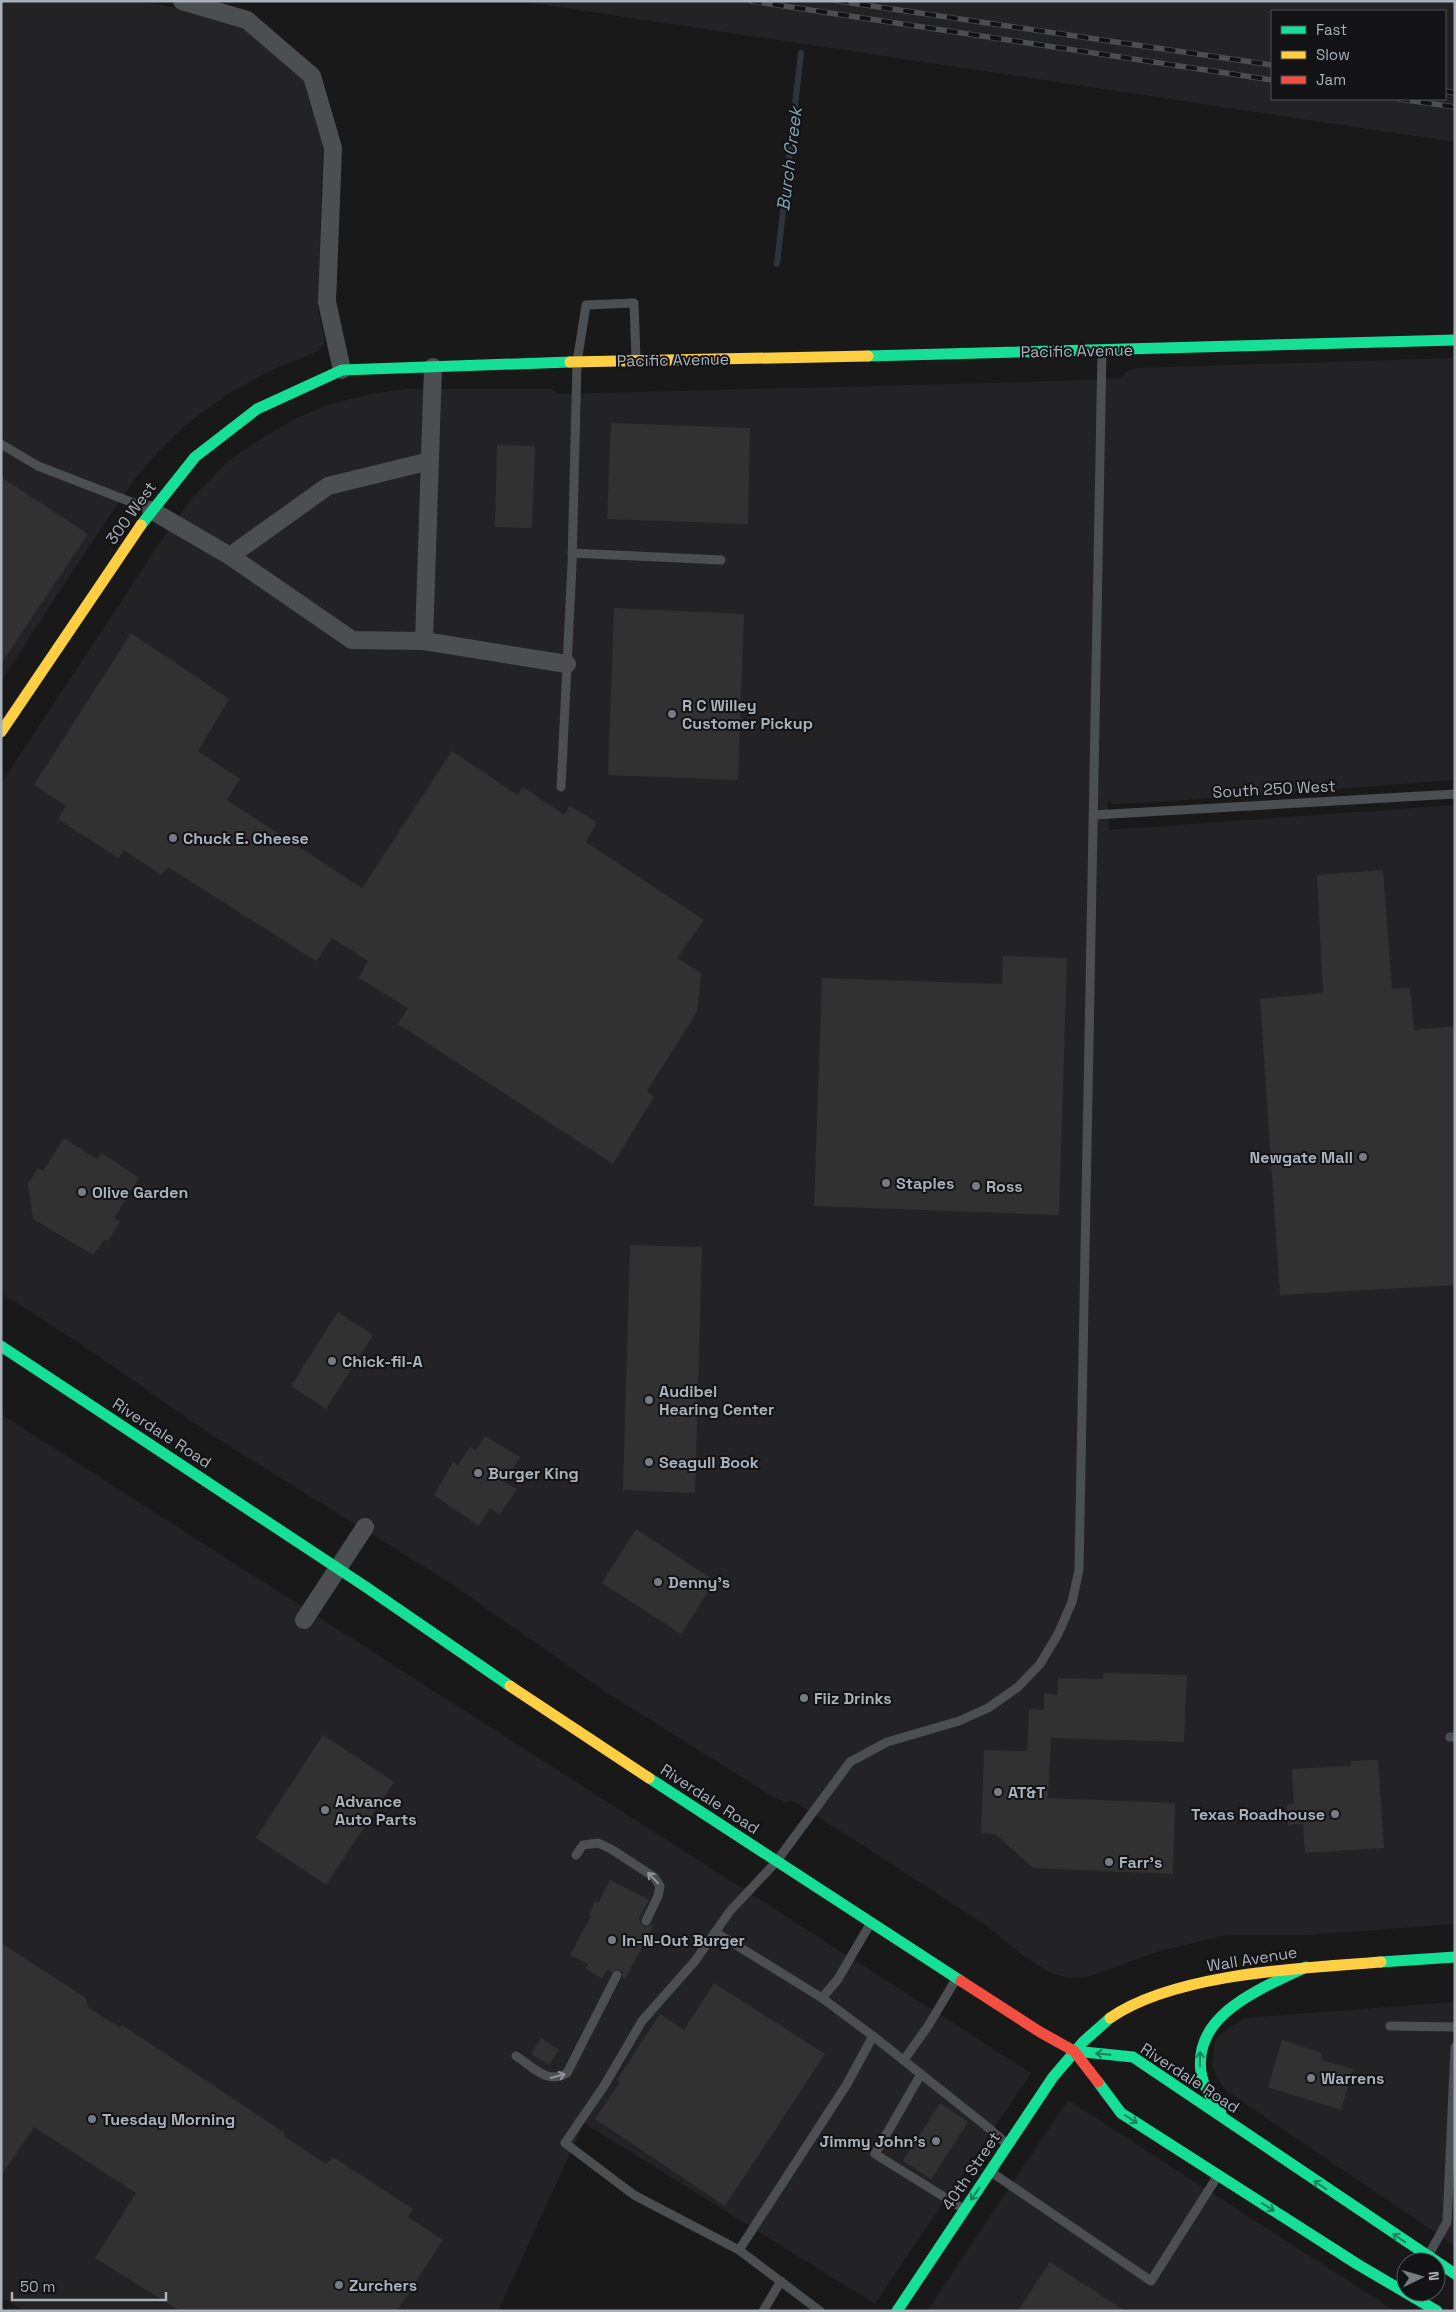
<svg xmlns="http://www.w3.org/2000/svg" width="1456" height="2312" viewBox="0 0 1456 2312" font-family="'Space Grotesk',sans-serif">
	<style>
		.built { fill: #232325; fill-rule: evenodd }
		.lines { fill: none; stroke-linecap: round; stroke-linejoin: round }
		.stream { stroke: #2b363c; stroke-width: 6 }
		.building { fill: #313131 }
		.lane { stroke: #4c4f52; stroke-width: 9 }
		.street { stroke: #4c4f52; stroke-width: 18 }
		.fast { stroke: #16e098; stroke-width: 11 }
		.slow { stroke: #ffcf43; stroke-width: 11 }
		.jam { stroke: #f24e42; stroke-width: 11 }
		.rail-casing { stroke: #4c4e51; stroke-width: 5.5 }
		.rail { stroke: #131315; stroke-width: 4; stroke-dasharray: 11; stroke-linecap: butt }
		.oneway { stroke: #8d949b }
		.oneway2 { stroke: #15845d }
		.poi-dot { fill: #777c82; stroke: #131315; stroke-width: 2 }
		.labels { text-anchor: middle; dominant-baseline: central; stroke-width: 4; stroke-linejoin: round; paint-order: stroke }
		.street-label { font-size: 16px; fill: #a9b1ba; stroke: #131315 }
		.poi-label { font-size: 16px; font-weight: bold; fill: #a9b1ba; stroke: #131315; text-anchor: start }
		.water-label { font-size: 18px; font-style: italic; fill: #7fa4b6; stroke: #131315 }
	</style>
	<rect width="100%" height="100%" fill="#191919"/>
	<g class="built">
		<path d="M1,1H139L230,17L308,82L323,133L318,309L325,342L319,351L272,370L228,394L183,427L159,451L138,475L104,524L1,681Z"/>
		<path d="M519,1H1455V142ZM1272,11H1445V99H1272Z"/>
		<path d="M1455,358V780L1158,802L1113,804L1108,801L1109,830L1455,805V1924L1308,1935H1227L1163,1950L1087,1977L1069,1978L1050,1973L1021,1954L987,1926L859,1843L793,1801L784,1802L775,1798L606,1692L447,1581L216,1438L82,1345L1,1293V784L158,545L192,498L229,460L265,436L297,418L328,405L370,394L408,389H552L558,394L1064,381L1120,378L1127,371L1137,368Z"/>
		<path d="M1,1414L1031,2073L875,2304L584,2123L498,2311H25L1,2297Z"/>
		<path d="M1455,2002V2246L1228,2092L1217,2079L1212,2066L1215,2041L1220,2035L1244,2018Z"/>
		<path d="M1068,2100L1395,2311H927Z"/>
	</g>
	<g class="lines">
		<path class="stream" d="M777,264L801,53"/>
	</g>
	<g class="building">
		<path d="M611,423L750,428L748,524L607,519Z"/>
		<path d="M497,445L535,446L532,528L495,527Z"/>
		<path d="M1,477L88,534L1,664Z"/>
		<path d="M614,608L744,614L738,780L608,775Z"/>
		<path d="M131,633L229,699L198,751L240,779L227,800L362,888L452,751L517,795L523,787L564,815L570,806L597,822L586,842L704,920L677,958L701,973L697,1012L647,1091L654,1097L613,1164L398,1024L408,1008L359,978L368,961L332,938L316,961L168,867L161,875L124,850L118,858L58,819L66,806L34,785Z"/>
		<path d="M1383,870L1392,989L1410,988L1414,1030L1455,1026V1285L1280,1295L1260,999L1323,993L1317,875Z"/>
		<path d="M1003,956L1067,958L1059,1215L814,1206L822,978L1002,984Z"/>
		<path d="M64,1138L97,1159L102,1153L139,1178L114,1218L120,1222L108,1241L105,1239L93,1255L33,1219L28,1184L38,1168L43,1171Z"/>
		<path d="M630,1245L702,1247L695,1493L623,1490Z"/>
		<path d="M338,1312L373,1335L326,1409L291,1386Z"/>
		<path d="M485,1436L520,1457L504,1482L517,1489L500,1514L490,1508L479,1526L434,1495L453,1462L458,1465L470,1447L476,1450Z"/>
		<path d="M636,1529L715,1581L681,1634L602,1583Z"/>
		<path d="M1103,1673L1187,1675L1184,1742L1051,1738L1048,1798L1175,1803L1173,1874L1033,1868L995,1834L981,1833L984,1750L1027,1751L1029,1709L1044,1710V1693L1058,1695V1678L1103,1679Z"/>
		<path d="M323,1735L394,1782L326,1885L256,1838Z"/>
		<path d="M1378,1760L1384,1848L1305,1853L1303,1824L1288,1825L1287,1804H1294L1292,1769L1351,1766V1761Z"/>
		<path d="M610,1880L649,1900L639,1918L640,1922L644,1927L654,1925L625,1979L623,1978L622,1971L617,1969L612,1972L607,1969L602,1978L585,1969L588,1964L570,1955L591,1916L589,1915L595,1901L598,1903Z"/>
		<path d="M1,1943L86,1998L88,2007L120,2028L122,2025L285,2133L284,2136L326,2164L333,2157L413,2209L408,2217L443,2240L397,2311H180L95,2258L136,2193L34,2127L1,2176Z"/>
		<path d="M714,1983L825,2054L725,2206L595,2119L620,2082L617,2080L660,2014L684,2030Z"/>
		<path d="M541,2038L559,2050L549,2065L531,2054Z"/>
		<path d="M1282,2040L1322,2053L1321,2060L1353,2069L1341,2110L1268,2087Z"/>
		<path d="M940,2103L968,2122L931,2179L903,2161Z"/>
		<path d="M1050,2262L1125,2311H1018Z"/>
	</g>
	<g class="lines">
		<g class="lane">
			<path d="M1,444L38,466L149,509"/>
			<path d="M572,553L721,560"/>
			<path d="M561,787L572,564L577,362L586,305L634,303L636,359"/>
			<path d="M1094,815L1455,794"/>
			<path d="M1450,1737H1455"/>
			<path d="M576,1855L583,1845L598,1843L611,1849L654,1877L660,1886L658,1896L646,1921"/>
			<path d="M870,1924L838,1979L822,1998L873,2036L847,2084L739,2250L634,2195L565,2143L604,2086L642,2021L695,1961L730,1911L776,1862L850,1762L887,1742L959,1721L988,1708L1018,1687L1040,1664L1058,1634L1072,1602L1079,1570L1102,351"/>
			<path d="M715,1932L822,1998"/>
			<path d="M1390,2026L1455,2027"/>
			<path d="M873,2036L985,2125L1007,2144"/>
			<path d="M516,2056C533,2067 548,2085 567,2073L617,1975"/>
			<path d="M904,2060L928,2026L955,1981"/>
			<path d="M921,2074L875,2154L962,2208"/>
			<path d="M991,2172L1151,2281L1217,2177"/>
			<path d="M739,2250L820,2311"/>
			<path d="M1429,2254L1447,2222L1455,2047"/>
			<path d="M763,2311L781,2281"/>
		</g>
		<g class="street">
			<path d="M182,1L247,20L312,76L333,148L327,302L342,370"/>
			<path d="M430,461L328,486L230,556L352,640L424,641L433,367"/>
			<path d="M151,510L230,556"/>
			<path d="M424,641L567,664"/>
			<path d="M304,1620L365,1527"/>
		</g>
		<g class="fast">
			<path d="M868,356L1455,340"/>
			<path d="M141,525L195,457L257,409L342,370L570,362"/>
			<path d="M1,1346L366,1587L510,1686"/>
			<path d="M649,1778L961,1981"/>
			<path d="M1381,1962L1455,1957"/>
			<path d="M1074,2051L1133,2057L1455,2274"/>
			<path d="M1098,2082L1121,2113L1357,2264L1437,2311"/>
			<path d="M1221,2113C1213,2100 1203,2087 1201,2072C1193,2013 1263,1988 1306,1967"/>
			<path d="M897,2311L1053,2077L1083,2042L1110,2018"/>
		</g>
		<g class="slow">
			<path d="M570,362L868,356"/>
			<path d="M1,732L141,525"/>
			<path d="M510,1686L649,1778"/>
			<path d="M1110,2018C1175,1973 1303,1968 1381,1962"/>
		</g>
		<path class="jam" d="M961,1981L1040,2032L1074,2051L1098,2082"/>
		<g class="rail-casing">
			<g id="rail">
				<path d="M751,1L1272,80"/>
				<path d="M838,1L1272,65"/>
				<path d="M1445,91L1455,93"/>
				<path d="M1399,99L1455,107"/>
			</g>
		</g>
		<use href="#rail" class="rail"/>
	</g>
	<defs><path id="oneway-shaft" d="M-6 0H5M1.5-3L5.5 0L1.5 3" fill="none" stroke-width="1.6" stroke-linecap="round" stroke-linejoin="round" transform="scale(1.25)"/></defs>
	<g class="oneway">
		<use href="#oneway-shaft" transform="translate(653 1878) rotate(-134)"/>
		<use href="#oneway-shaft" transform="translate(558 2076) rotate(-16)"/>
	</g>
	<g class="oneway2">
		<use href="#oneway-shaft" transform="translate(1103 2054) rotate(-175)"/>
		<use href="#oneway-shaft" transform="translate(1200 2059) rotate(-89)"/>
		<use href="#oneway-shaft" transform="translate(1131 2119) rotate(32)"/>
		<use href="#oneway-shaft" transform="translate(1320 2185) rotate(-146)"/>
		<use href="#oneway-shaft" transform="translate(975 2194) rotate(125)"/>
		<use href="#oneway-shaft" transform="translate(1268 2207) rotate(32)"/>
		<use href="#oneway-shaft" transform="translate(1399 2238) rotate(-146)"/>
	</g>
	<g class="poi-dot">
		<circle cx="672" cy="714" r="5"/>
		<circle cx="173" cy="838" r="5"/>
		<circle cx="1363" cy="1157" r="5"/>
		<circle cx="886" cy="1183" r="5"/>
		<circle cx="976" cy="1186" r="5"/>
		<circle cx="82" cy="1192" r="5"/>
		<circle cx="332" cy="1361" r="5"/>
		<circle cx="649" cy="1400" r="5"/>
		<circle cx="649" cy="1462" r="5"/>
		<circle cx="478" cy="1473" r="5"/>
		<circle cx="658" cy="1582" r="5"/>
		<circle cx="804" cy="1698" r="5"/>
		<circle cx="998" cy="1792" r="5"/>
		<circle cx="325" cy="1810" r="5"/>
		<circle cx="1335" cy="1814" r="5"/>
		<circle cx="1109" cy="1862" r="5"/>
		<circle cx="612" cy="1940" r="5"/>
		<circle cx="1311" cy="2078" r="5"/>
		<circle cx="92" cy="2119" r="5"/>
		<circle cx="936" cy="2141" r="5"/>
		<circle cx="339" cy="2285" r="5"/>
	</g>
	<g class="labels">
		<g class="street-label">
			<text transform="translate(1077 351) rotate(-1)">Pacific Avenue</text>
			<text transform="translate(673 360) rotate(-1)">Pacific Avenue</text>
			<text transform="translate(131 513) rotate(-54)">300 West</text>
			<text transform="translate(1274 789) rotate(-3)">South 250 West</text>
			<text transform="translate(162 1433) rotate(33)">Riverdale Road</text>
			<text transform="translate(710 1799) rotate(33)">Riverdale Road</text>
			<text transform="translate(1252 1959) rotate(-9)">Wall Avenue</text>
			<text transform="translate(1190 2078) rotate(33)">Riverdale Road</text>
			<text transform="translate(971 2171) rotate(-56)">40th Street</text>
		</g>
		<g class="poi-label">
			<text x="682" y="705">R C Willey<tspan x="682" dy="18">Customer Pickup</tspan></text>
			<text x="183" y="838">Chuck E. Cheese</text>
			<text x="1353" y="1157" text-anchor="end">Newgate Mall</text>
			<text x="896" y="1183">Staples</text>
			<text x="986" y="1186">Ross</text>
			<text x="92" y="1192">Olive Garden</text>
			<text x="342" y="1361">Chick-fil-A</text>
			<text x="659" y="1391">Audibel<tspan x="659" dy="18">Hearing Center</tspan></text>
			<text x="659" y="1462">Seagull Book</text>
			<text x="488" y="1473">Burger King</text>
			<text x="668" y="1582">Denny's</text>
			<text x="814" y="1698">Fiiz Drinks</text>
			<text x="1008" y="1792">AT&amp;T</text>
			<text x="335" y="1801">Advance<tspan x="335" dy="18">Auto Parts</tspan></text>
			<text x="1325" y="1814" text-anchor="end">Texas Roadhouse</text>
			<text x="1119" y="1862">Farr's</text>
			<text x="622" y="1940">In-N-Out Burger</text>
			<text x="1321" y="2078">Warrens</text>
			<text x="102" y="2119">Tuesday Morning</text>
			<text x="926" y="2141" text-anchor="end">Jimmy John's</text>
			<text x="349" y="2285">Zurchers</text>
		</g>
		<g class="water-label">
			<text transform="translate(789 159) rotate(-83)">Burch Creek</text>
		</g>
	</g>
	<rect width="1456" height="2312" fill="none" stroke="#a9b1ba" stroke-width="5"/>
	<rect x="1271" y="10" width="175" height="90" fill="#131315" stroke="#4f5257"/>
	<rect x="1281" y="26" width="25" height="8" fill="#16e098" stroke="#4f5257"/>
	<text x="1316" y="35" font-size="15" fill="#a9b1ba">Fast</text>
	<rect x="1281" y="51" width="25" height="8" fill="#ffcf43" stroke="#4f5257"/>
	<text x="1316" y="60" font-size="15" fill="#a9b1ba">Slow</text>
	<rect x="1281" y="76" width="25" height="8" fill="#f24e42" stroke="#4f5257"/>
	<text x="1316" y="85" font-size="15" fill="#a9b1ba">Jam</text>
	<g transform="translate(1421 2277) rotate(85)"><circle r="24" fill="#131315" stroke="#4f5257"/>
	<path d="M0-4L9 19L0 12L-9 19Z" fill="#777c82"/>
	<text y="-8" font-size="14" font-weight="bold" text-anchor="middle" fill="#a9b1ba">N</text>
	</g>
	<path d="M12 2292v8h154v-8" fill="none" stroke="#a9b1ba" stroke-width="2.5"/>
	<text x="20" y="2292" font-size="15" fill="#a9b1ba" stroke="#131315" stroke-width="4" paint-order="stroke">50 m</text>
</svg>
